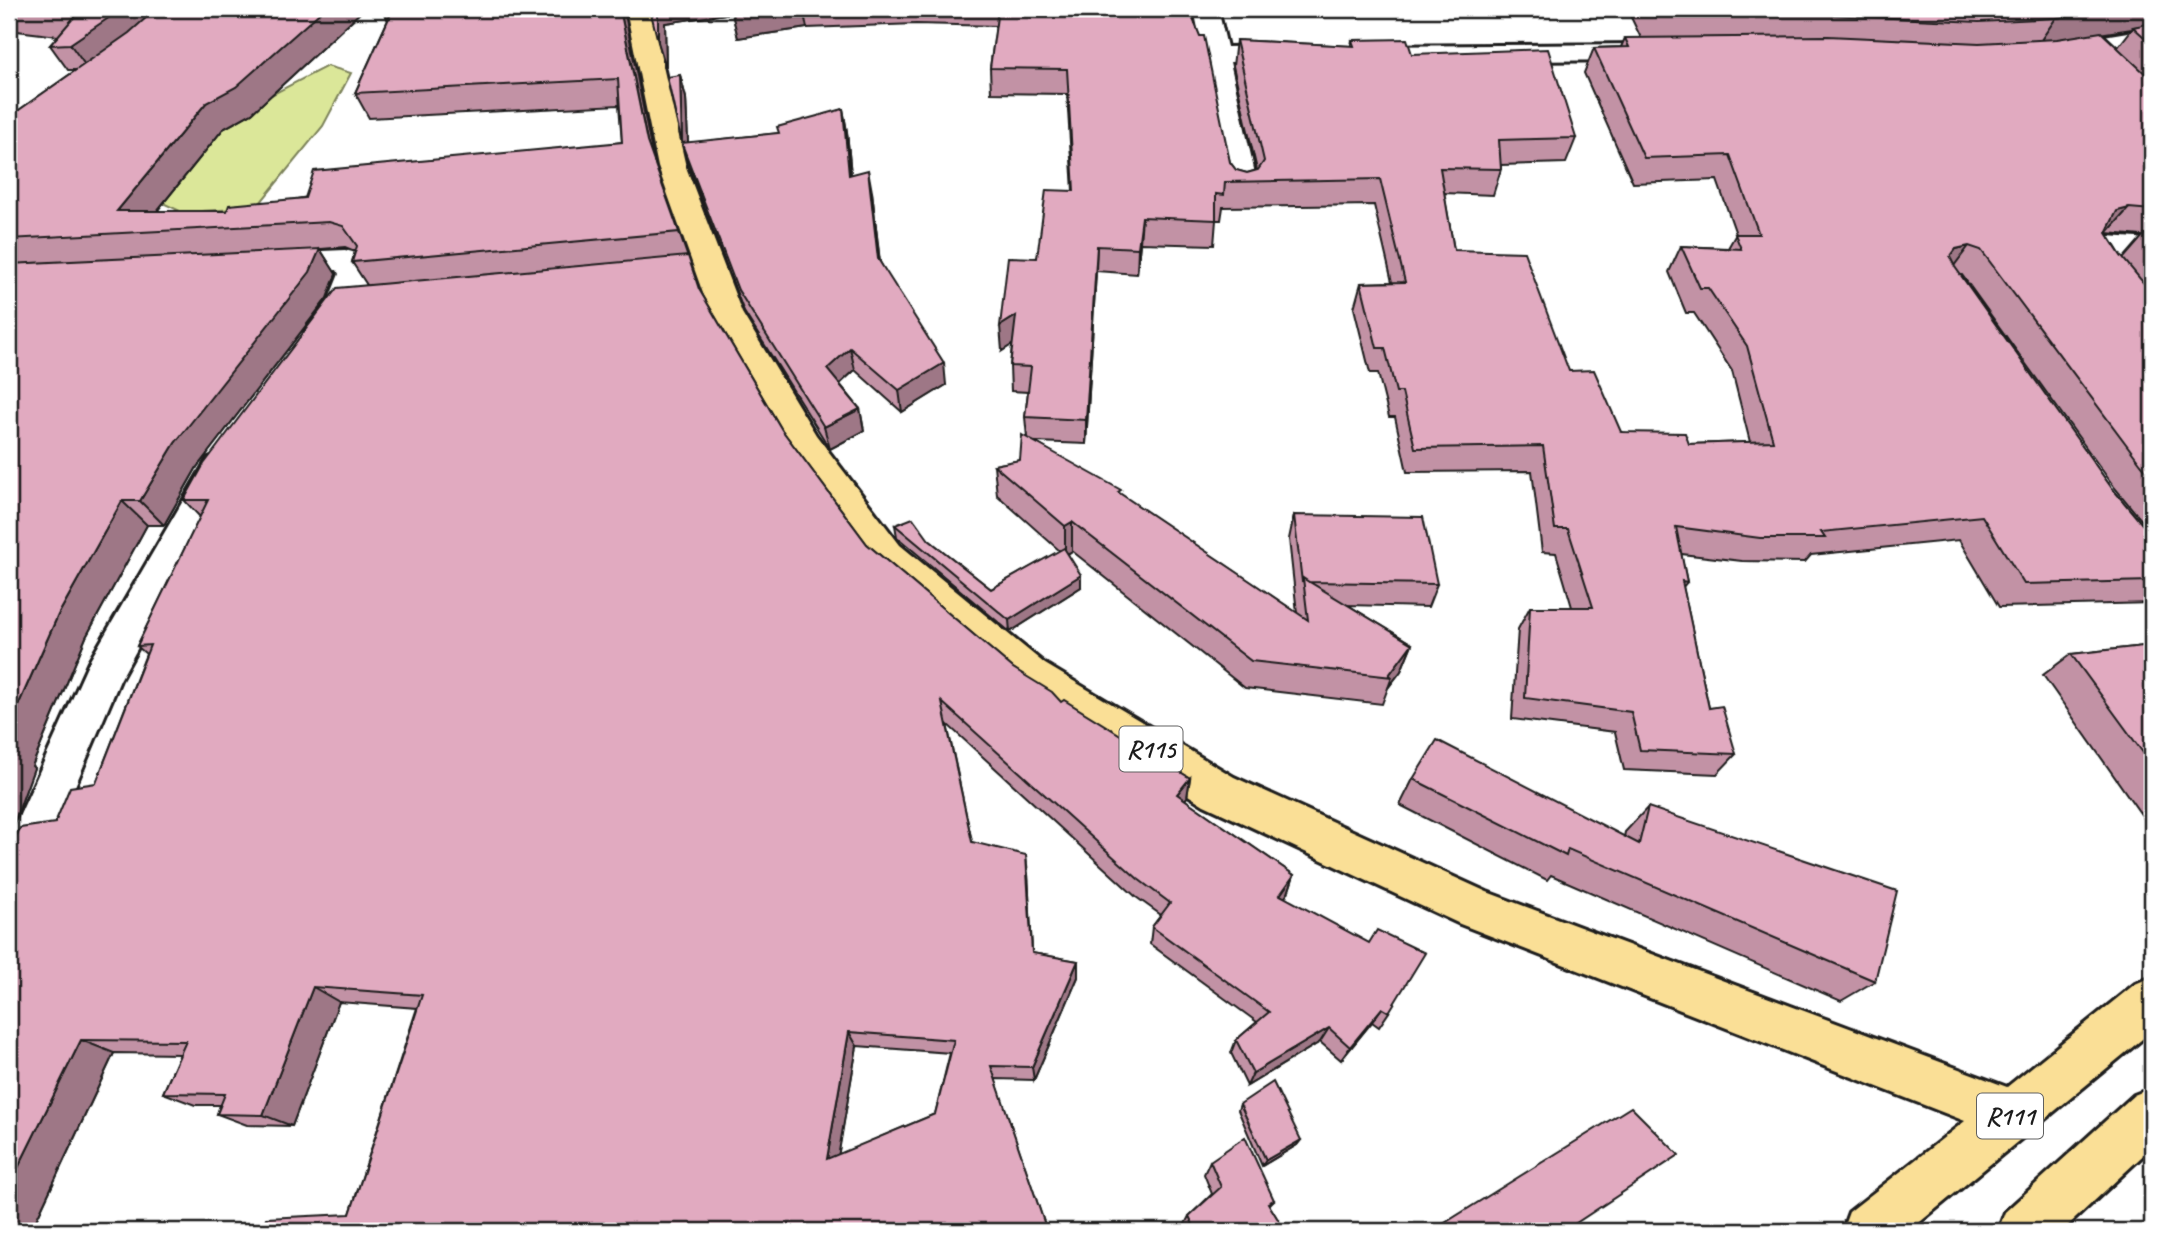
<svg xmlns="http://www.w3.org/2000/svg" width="2161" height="1240" viewBox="0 0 2161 1240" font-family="Caveat,sans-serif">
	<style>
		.green { fill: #dbe799; stroke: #7c825a; stroke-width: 2 }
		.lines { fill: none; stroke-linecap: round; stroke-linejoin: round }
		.minor-casing { stroke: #1c1c1c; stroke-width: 6 }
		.primary-casing { stroke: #1c1c1c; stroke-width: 6 }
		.minor { fill: #fff; fill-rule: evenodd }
		.primary { fill: #fadf96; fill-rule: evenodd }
		.wall { fill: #c292a5; stroke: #1c1c1c; stroke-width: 2; fill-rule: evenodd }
		.shaded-wall { fill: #9e7786; stroke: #1c1c1c; stroke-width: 2 }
		.building { fill: #e1aac0; stroke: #1c1c1c; stroke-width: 2; fill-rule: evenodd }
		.labels { text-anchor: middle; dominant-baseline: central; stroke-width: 7; stroke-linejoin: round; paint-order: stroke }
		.shield { fill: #fff; stroke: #606060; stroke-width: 2 }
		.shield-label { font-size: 26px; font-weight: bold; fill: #1c1c1c }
	</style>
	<rect width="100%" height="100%" fill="#fff"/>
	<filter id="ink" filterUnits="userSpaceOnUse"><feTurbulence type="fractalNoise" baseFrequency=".0143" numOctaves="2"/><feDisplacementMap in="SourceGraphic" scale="14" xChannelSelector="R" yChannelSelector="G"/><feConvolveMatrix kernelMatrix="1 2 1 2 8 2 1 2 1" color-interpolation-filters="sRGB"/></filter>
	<g filter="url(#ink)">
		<path class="green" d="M327,66L351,73L323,126L256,208L182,212L137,191L194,135Z"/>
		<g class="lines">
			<g class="minor-casing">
				<g id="minor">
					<path d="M1194,9H1218L1227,47L1287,46L1296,49L1300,54L1296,59L1287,62H1230L1258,187L1254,193L1244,196L1234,193L1230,187Z"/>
					<path d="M2152,28V44L2061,59L2052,56L2048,51L2052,46L2061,43Z"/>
					<path d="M1644,44L1653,47L1657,52L1653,57L1644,60L1362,62L1353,59L1349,54L1353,49L1362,46Z"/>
					<path d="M2107,236L2152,239V257H2117L2152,301V332L2141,329L2101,280L2087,257L2096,239Z"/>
					<path d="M345,250L356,253L370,273C364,290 346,331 331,340C324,344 317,342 310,340L305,332L329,299L339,274L337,270L276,273L265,270L261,263L265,256L276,253Z"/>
					<path d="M220,454L232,458L237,467L120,680L25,904L9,910V839L89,662L208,458Z"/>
				</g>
			</g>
			<g class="primary-casing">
				<g id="primary">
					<path d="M626,9H650L686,167L742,313L816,435L900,545L1045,664L1234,777L1487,892L2007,1087L2135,984L2152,977V1031L1909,1231H1842L1849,1212L1965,1121L1460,924L1204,805L1017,688L874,565L792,453L710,313L658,167Z"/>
					<path d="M2152,1088V1147L2062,1231H1998L2005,1212L2134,1095Z"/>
				</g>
			</g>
			<use href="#minor" class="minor"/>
			<use href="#primary" class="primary"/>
		</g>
		<g class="wall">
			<path d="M9,9H364L252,113L223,129L157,211H227L622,142L619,105L369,118L355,93L388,20L383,10V9H624L655,164L699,289L782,430L867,544L1013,668L1061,702L1190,778L1187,797L1185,800L1294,875L1288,893L1284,897L1389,1012L1379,1027L1372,1022L1341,1060L1320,1042L1247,1086L1231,1053L1236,1040L1257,1022L1150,944L1152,927L1161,915L1136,897L947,724L972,842L1028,874L1032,953L1078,961V977L1034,1080L995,1079L1047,1231L350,1214L417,1008L339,1002L292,1126L247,1125L217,1114L220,1105H195L163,1093L180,1054L114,1053L31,1231L55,823L96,783L146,654L137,646L200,517L184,500L367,285L352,262L355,251L345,247L320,249L336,274L327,298L197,467L164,525H147L86,637L32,766L34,768L9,836V117L76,70H68L50,45L58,36L9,30ZM857,1046L950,1053L935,1114L838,1155Z"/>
			<path d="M650,9H1189L1230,162L1236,170L1247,173L1257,170L1233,66L1236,40L1351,46L1352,40L1412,54L1576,138L1566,163L1501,165V169L1493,195L1444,193L1454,250L1569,371L1621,432L1689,444L1750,442L1732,371L1694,313H1686L1669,272L1681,246L1728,248L1736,234L1717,180L1633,183L1584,73L1594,48L1621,47L1625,38H1641L1627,9H2152V533L2115,488L1962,275H1960L2111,487L2152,536V603L1999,607L1959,540L1811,555L1805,562L1742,561L1681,554L1687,582L1683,587L1709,708L1736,754L1717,774L1624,770L1615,732L1512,719L1518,629L1530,607H1572L1556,553L1542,552L1532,471L1407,472L1395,417H1389L1378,373H1370L1354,308L1361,283L1392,282L1374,205L1223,207L1221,220H1216L1214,245L1140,243L1137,274L1096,271L1086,444L1035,442L1120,494L1297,613L1289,539L1294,515L1437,584L1428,607L1348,605L1412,644L1401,671L1388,688L1382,704L1245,688L1072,551L1068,554L1081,587L1010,632L897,537L895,525L929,540L991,589L1060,551L997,495L994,465L1020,460L1027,437L1025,417L1028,392L1011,391L1010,366L1012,344L1002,351L1037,258L1073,191L1067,94L991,93L990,68L996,26L916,24L807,28L738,38L732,13L665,23L666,67ZM2132,29L2118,47L2103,33ZM2107,233L2143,236L2123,259Z"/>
			<path d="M680,75L686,98L688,143L779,133L843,109L847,132L851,175L872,192L880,262L946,385L902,412L855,370L840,384L860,409L864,431L830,449L744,312L689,166L682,144Z"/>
			<path d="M2152,645V830L2043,675L2071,654Z"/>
			<path d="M1413,779L1624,837L1625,832L1648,807L1875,981L1841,1001L1551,875L1547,880L1400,805Z"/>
			<path d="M1240,1104L1301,1140L1297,1145L1262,1166L1238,1110Z"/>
			<path d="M1210,1161L1274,1200L1269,1205L1285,1231H1186L1184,1226L1189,1216L1212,1194L1204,1174Z"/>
		</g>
		<g class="shaded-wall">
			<path d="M120,9H166L88,69L70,44Z"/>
			<path d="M324,9H364L252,113L223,129L140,232L117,211L206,103Z"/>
			<path d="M385,9H398L395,35L383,10Z"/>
			<path d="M620,9H624L655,168L647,142Z"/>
			<path d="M658,9H803L807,28L738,38L732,13L665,23L666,67L658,42Z"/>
			<path d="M2117,9H2152V25L2133,27L2132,29L2039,43L2056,18Z"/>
			<path d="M680,75L686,98L689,162L682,143Z"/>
			<path d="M843,109L847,132L853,197L849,175Z"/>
			<path d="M868,170L872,192L882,282L878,259Z"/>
			<path d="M2129,208L2107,233L2095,236L2117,211Z"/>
			<path d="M1142,217L1140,243L1137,274L1138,248Z"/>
			<path d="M1097,246L1096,271L1086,444V420Z"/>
			<path d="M1969,246L1950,271L1937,274L1956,249Z"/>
			<path d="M320,249L336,274L327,298L197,467L164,525L140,501L175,443Z"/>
			<path d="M1016,316L1018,341L1002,351L1000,326Z"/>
			<path d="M850,348L855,370L832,391L827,369Z"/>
			<path d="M944,363L946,385L902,412L899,390Z"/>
			<path d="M860,409L864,431L830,449L824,427Z"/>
			<path d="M122,501L147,525L86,637L32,766L34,768L9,836V726L58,615Z"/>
			<path d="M1072,522V551L1065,555V526Z"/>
			<path d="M1081,575V587L1010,632L1009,620Z"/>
			<path d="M1412,644L1401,671L1388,688L1392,677L1389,675Z"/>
			<path d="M1190,778L1187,797L1174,814L1177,794Z"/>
			<path d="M1026,855L1028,874L1033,969L1032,953Z"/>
			<path d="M1294,875L1288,893L1274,912L1280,895Z"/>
			<path d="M1078,961V977L1034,1080L1032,1067Z"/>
			<path d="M313,987L339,1002L292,1126L263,1115Z"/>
			<path d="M1382,1008L1372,1022L1341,1060L1350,1047Z"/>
			<path d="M1329,1028L1320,1042L1247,1086L1253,1073Z"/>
			<path d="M849,1032L857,1046L836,1169L827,1159Z"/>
			<path d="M81,1040L114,1053L31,1231H9V1186Z"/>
			<path d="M1301,1140L1297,1145L1262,1166L1266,1160Z"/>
		</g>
		<g class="building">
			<path d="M24,9H120L107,19L70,44L50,45L76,15Z"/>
			<path d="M156,9H324L236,87L206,103L117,211H227L229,205L305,198L314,171L622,142L618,79L355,93L393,9H620L647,142L679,232L352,262L357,246L343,226L329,222L9,239V117L129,33Z"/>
			<path d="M650,9H658V42Z"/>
			<path d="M731,9H759L732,13Z"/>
			<path d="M998,9H1189L1200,36H1204L1230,162L1236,170L1247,173L1258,170L1264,161L1236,40L1354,46L1352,40L1407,39L1412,54L1548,49L1576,138L1499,140L1501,169L1440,168L1454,250L1524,252L1569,371L1594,370L1621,432L1685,433L1689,444L1773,441L1747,346L1708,288H1700L1681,246L1741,249L1735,234H1759L1730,155L1644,158L1594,48L1629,47L1625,38L1828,36L1979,43L2057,39L2101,32L2152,80V210L2129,208L2117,211L2106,233L2121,256L2152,293V477L2141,464L1981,250L1969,246L1956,249L1950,257L1955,267L2111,487L2152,536V581L2024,584L1982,516L1821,532L1825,538H1760L1676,527L1687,582L1682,581L1709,708L1722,706L1736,754L1640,750L1631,712L1525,698L1530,607H1593L1568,529H1555L1543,446L1415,448L1402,392H1396L1385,348H1377L1361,283L1405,282L1380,179L1225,182L1224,195L1216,194V220L1142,217L1138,248L1097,246L1086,420L1025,417L1031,367L1010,366L1016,316L1000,326L1008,257L1037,258L1046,190L1074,191L1067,69L990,68Z"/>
			<path d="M1649,9H2117L2056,18L1979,22L1828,15L1652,16Z"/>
			<path d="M2152,23V44L2133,27Z"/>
			<path d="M680,75L682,143L779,133L777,127L843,109L849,175L868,170L878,259L944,363L899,390L850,348L827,369L860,409L824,427L738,290L682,144L667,77Z"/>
			<path d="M2145,234H2152V243Z"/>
			<path d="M320,249L310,272L175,443L140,501H122L58,615L9,726V264Z"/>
			<path d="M688,256L699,289L782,430L867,544L1013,668L1052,692L1061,702L1064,700L1190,778L1177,794L1294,875L1280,895L1369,943L1377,930L1425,953L1389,1012L1382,1008L1350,1047L1329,1028L1253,1073L1236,1040L1269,1012L1152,927L1170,903L1138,879L942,702L972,842L1026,855L1032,953L1078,961L1032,1067L991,1066L1047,1231H262L266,1218L350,1214L422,995L313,987L263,1115L217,1114L225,1094L163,1093L186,1041L81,1040L9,1186V853L20,828L55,823L70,787L96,783L150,645L137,646L208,500H184L204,464L337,288ZM849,1032L954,1040L935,1114L827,1159Z"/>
			<path d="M1022,435L1121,490L1118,492L1308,620L1303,578L1412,644L1389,675L1392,677L1251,661L1072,522L1065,526L994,465L1020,460Z"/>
			<path d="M1294,515L1423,517L1437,584L1309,582L1303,578L1302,582Z"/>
			<path d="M913,518L929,540L991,589L1064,548L1081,575L1009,620L895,525Z"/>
			<path d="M2152,645V765L2071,654Z"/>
			<path d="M1437,740L1639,844L1648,807L1897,891L1875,981L1568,849L1566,856L1413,779Z"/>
			<path d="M1273,1082L1301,1140L1266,1160L1240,1104Z"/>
			<path d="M1631,1107L1679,1155L1564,1231H1432Z"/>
			<path d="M1245,1137L1274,1200L1268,1203L1285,1231H1196L1189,1216L1221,1187L1210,1161Z"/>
		</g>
	</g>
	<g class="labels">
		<g class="shield">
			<rect x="1119.5" y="726.5" width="63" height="45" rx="5"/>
			<rect x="1977" y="1093.5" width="66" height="45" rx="5"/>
		</g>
		<g class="shield-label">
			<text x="1151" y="749">R115</text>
			<text x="2010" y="1116">R111</text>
		</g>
	</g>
	<rect width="2161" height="1240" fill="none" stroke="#fff" stroke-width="35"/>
	<rect x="18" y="18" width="2126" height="1205" fill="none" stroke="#1c1c1c" stroke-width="2.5" filter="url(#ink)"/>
</svg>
